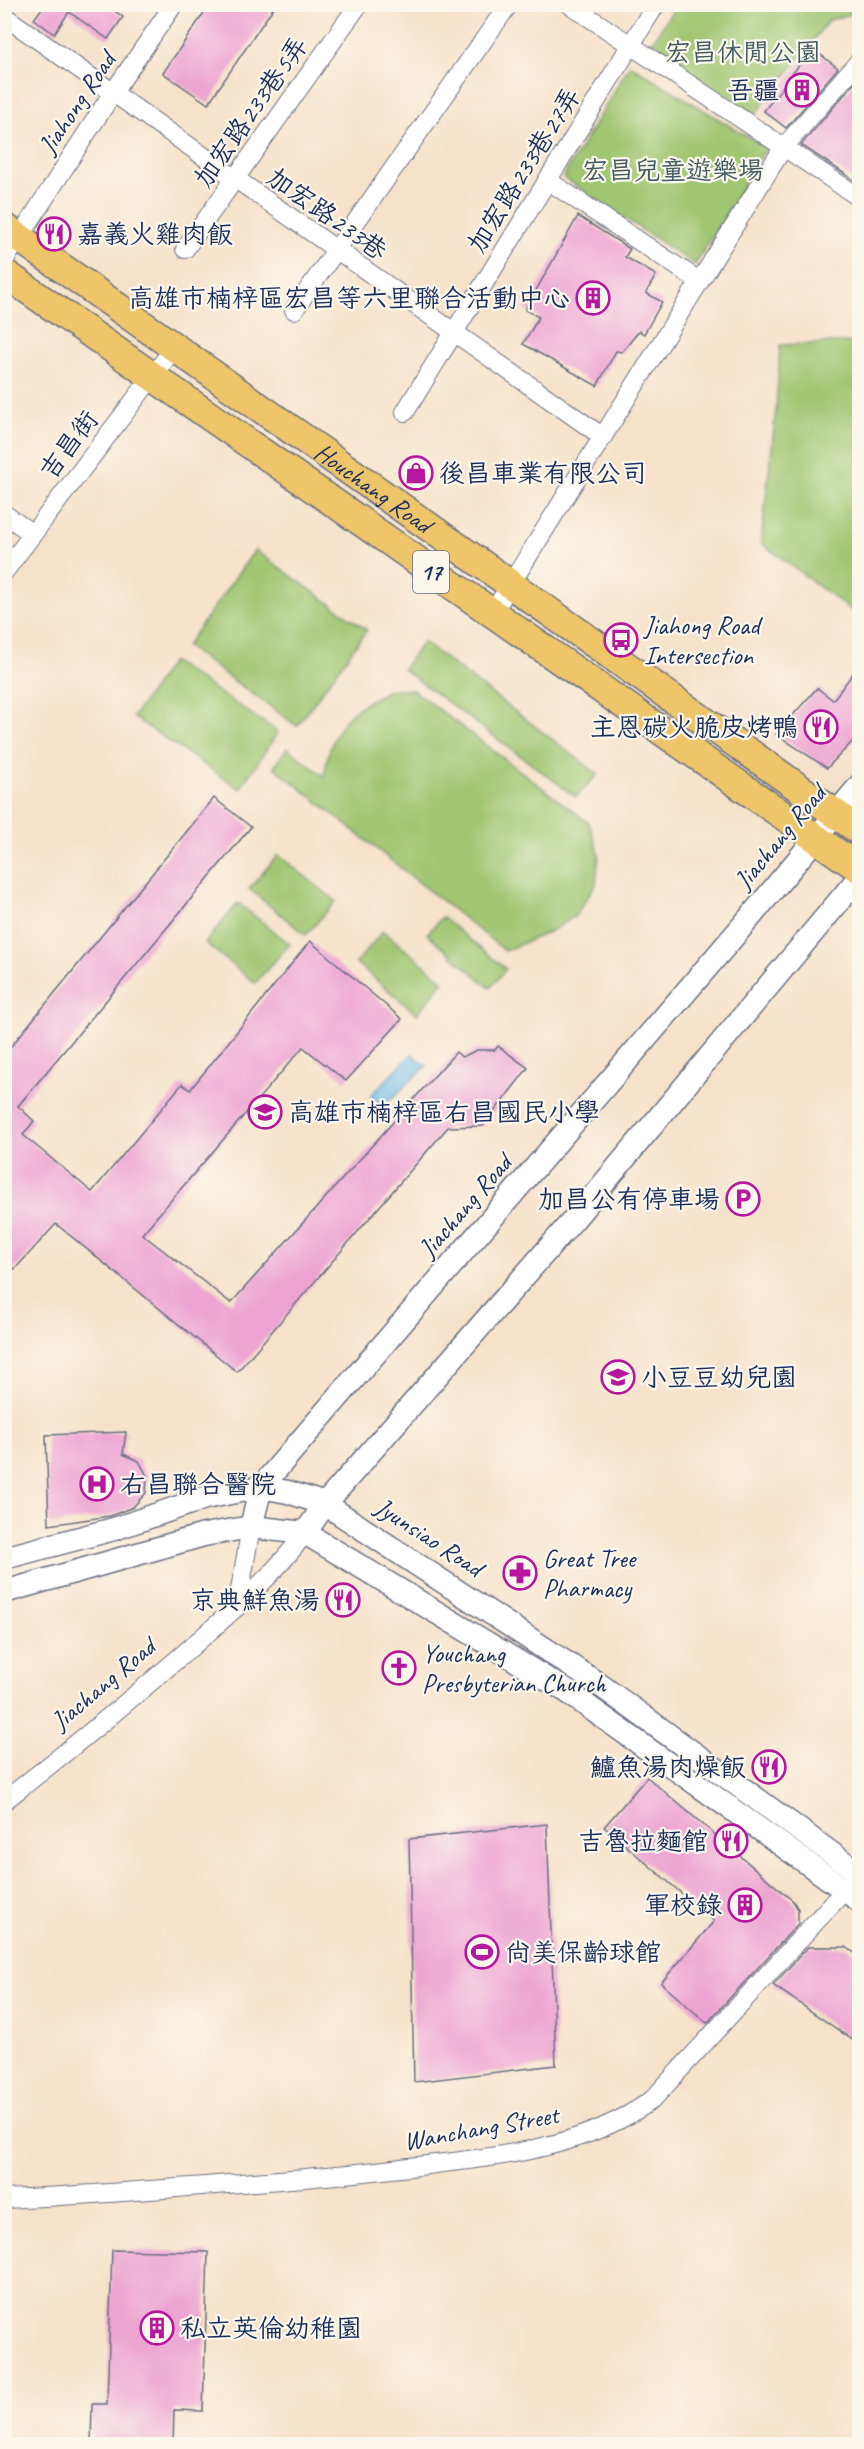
<svg xmlns="http://www.w3.org/2000/svg" width="864" height="2449" viewBox="0 0 864 2449" font-family="Caveat,'LXGW WenKai TC',sans-serif">
	<style>
		.green { fill: #a0c671; stroke: #5e7a68; stroke-width: 1.5 }
		.water { fill: #6ebbe8; stroke: #4475a3; stroke-width: 1.5 }
		.building { fill: #eda4d2 }
		.lines { fill: none; stroke-linecap: round; stroke-linejoin: round }
		.minor-casing { stroke: #686e83; stroke-width: 20 }
		.tertiary-casing { stroke: #686e83; stroke-width: 25 }
		.primary-casing { stroke: #686e83; stroke-width: 31 }
		.minor { stroke: #fff; stroke-width: 18 }
		.tertiary { stroke: #fff; stroke-width: 22 }
		.primary { stroke: #eec569; stroke-width: 28 }
		.labels { text-anchor: middle; dominant-baseline: central; stroke-width: 4.5; stroke-linejoin: round; paint-order: stroke }
		.shield { fill: #fbf7ec; stroke: #5e6b89; stroke-width: 1.5 }
		.shield-label { font-size: 24px; font-weight: bold; fill: #1b2f5e }
		.park-label { font-size: 26px; fill: #435c64; stroke: #fbf7ec }
		.poi-label { font-size: 26px; fill: #1b2f5e; stroke: #fbf7ec; text-anchor: start }
		.street-label { font-size: 26px; fill: #1b2f5e; stroke: #fbf7ec }
	</style>
	<rect width="100%" height="100%" fill="#fbf7ec"/>
	<filter id="ink" filterUnits="userSpaceOnUse"><feTurbulence type="fractalNoise" baseFrequency=".0167" numOctaves="2"/><feDisplacementMap in="SourceGraphic" scale="12" xChannelSelector="R" yChannelSelector="G"/><feConvolveMatrix kernelMatrix="1 2 1 2 8 2 1 2 1" color-interpolation-filters="sRGB"/></filter>
	<filter id="wash" filterUnits="userSpaceOnUse"><feTurbulence type="fractalNoise" baseFrequency=".008" numOctaves="4" result="noise"/><feDisplacementMap in="SourceGraphic" scale="24" xChannelSelector="R" yChannelSelector="G"/><feGaussianBlur stdDeviation="1.35" result="paint"/><feColorMatrix in="noise" values="0 0 0 0 0 0 0 0 0 0 0 0 0 0 0 0 0 1.4 0 .05"/><feComposite in="paint" operator="in"/></filter>
	<g filter="url(#wash)">
		<rect width="100%" height="100%" fill="#f6e2c9"/>
		<g class="green">
			<path d="M676,5L859,4L860,12L829,20L754,116L650,46Z"/>
			<path d="M630,65L766,148L695,265L563,177Z"/>
			<path d="M859,342H860L859,616L761,543L776,410L780,345Z"/>
			<path d="M255,550L367,630L297,726L186,646Z"/>
			<path d="M423,642L598,774L576,797L403,669Z"/>
			<path d="M172,661L278,732L240,789L133,717Z"/>
			<path d="M392,689L413,690L589,823L599,854L596,884L575,916L549,932L505,951L274,767L287,748L324,776C333,725 345,711 392,689Z"/>
			<path d="M278,855L336,901L306,935L249,889Z"/>
			<path d="M238,903L290,944L255,983L205,943Z"/>
			<path d="M442,917L506,969L490,988L427,934Z"/>
			<path d="M383,931L444,981L417,1014L356,963Z"/>
		</g>
		<path class="water" d="M412,1054L427,1066L382,1107L370,1096Z"/>
		<g id="blocks">
			<g class="building">
				<path d="M45,4H105L123,17L108,39L69,12L54,34L34,19Z"/>
				<path d="M210,4H276L208,104L163,73Z"/>
				<path d="M812,48L838,68L786,128L764,111Z"/>
				<path d="M856,81L860,84V184L801,145Z"/>
				<path d="M578,216L630,249L625,257L656,275L646,293L662,302L644,334L639,331L622,352L616,351L597,386L523,344L539,317L525,310Z"/>
				<path d="M860,664V734L827,768L776,734L817,688L833,700Z"/>
				<path d="M214,798L251,827L18,1106L34,1121L23,1135L92,1192L182,1084L190,1090L310,941L402,1019L346,1081L303,1047L142,1234L231,1303L456,1052L462,1057L477,1050H495L498,1046L528,1068L483,1126L448,1127L237,1372L56,1224L15,1269L4,1261V1055Z"/>
				<path d="M126,1432L123,1454L139,1461L147,1476L146,1493L133,1507L110,1516L49,1525L46,1435Z"/>
				<path d="M647,1777L793,1901L798,1909V1924L707,2023L661,1983L714,1921L604,1827Z"/>
				<path d="M547,1824L556,2065L414,2082L409,1839Z"/>
				<path d="M808,1947H846L860,1957V2045L773,1985Z"/>
				<path d="M112,2250L208,2252L203,2411L174,2410L173,2445H91L92,2404H107Z"/>
			</g>
		</g>
	</g>
	<g filter="url(#ink)">
		<use href="#blocks" fill-opacity="0" stroke="#686e83" stroke-width="1.5"/>
		<g class="lines">
			<g class="minor-casing">
				<g id="minor">
					<path d="M569,4L860,198"/>
					<path d="M4,16L603,437"/>
					<path d="M547,180L699,281"/>
					<path d="M185,249L359,4"/>
					<path d="M4,261L112,94L174,4"/>
					<path d="M294,310L509,4"/>
					<path d="M405,412L656,4"/>
					<path d="M4,514L33,534"/>
					<path d="M4,572L174,348"/>
					<path d="M492,614L783,148L860,60"/>
					<path d="M237,1607L251,1527"/>
					<path d="M4,1801C67,1752 128,1702 188,1650C230,1613 272,1578 305,1533"/>
					<path d="M4,2199C100,2195 195,2187 291,2179C336,2176 382,2170 427,2165C505,2156 586,2147 652,2100L854,1880"/>
				</g>
			</g>
			<g class="tertiary-casing">
				<g id="tertiary">
					<path d="M251,1527L261,1487L752,915L860,785"/>
					<path d="M305,1533L325,1504L575,1218L860,876"/>
					<path d="M4,1558L114,1529L205,1498L261,1487L288,1492L325,1504L600,1685L860,1874"/>
					<path d="M4,1592L204,1535L251,1527L305,1533L565,1690L860,1901"/>
				</g>
			</g>
			<g class="primary-casing">
				<g id="primary">
					<path id="s1" d="M4,227L860,831"/>
					<path d="M4,273L860,869"/>
				</g>
			</g>
			<use href="#minor" class="minor"/>
			<use href="#tertiary" class="tertiary"/>
			<use href="#primary" class="primary"/>
		</g>
	</g>
	<defs>
		<g id="building-ring" transform="scale(1.725)"><circle r="9.5" fill="#fbf7ec" stroke="#b5179e" stroke-width="1.5"/><path d="M-4-6H4V6H1V3H-1V6H-4ZM-2.5-4.3h1.7v1.8h-1.7ZM.8-4.3h1.7v1.8H.8ZM-2.5-1h1.7V.8h-1.7ZM.8-1h1.7V.8H.8Z" fill="#b5179e"/></g>
		<g id="restaurant-ring" transform="scale(1.725)"><circle r="9.5" fill="#fbf7ec" stroke="#b5179e" stroke-width="1.5"/><path d="M-5-6h1v4h1v-4h1v4h1v-4h1v5L-1.5 .5V6h-2V.5L-5-1ZM5-6V6H3V1.5H1.5Q1.5-4 5-6Z" fill="#b5179e"/></g>
		<g id="shop-ring" transform="scale(1.725)"><circle r="9.5" fill="#fbf7ec" stroke="#b5179e" stroke-width="1.5"/><path d="M-5-2.5h2.3a2.7 3.5 0 0 1 5.4 0H5L5.5 6h-11ZM-1.5-2.5h3a1.5 2.3 0 0 0-3 0Z" fill="#b5179e"/></g>
		<g id="bus-ring" transform="scale(1.725)"><circle r="9.5" fill="#fbf7ec" stroke="#b5179e" stroke-width="1.5"/><path d="M-5-6H5V4H4V6H2V4H-2V6H-4V4H-5ZM-3.5-4V0h7V-4ZM-3.5 1.2v1.5H-2V1.2ZM2 1.2v1.5H3.5V1.2Z" fill="#b5179e"/></g>
		<g id="school-ring" transform="scale(1.725)"><circle r="9.5" fill="#fbf7ec" stroke="#b5179e" stroke-width="1.5"/><path d="M0-5L7-2L0 1L-7-2ZM-4 1L0 2.5L4 1V4Q0 6-4 4Z" fill="#b5179e"/></g>
		<g id="parking-ring" transform="scale(1.725)"><circle r="9.5" fill="#fbf7ec" stroke="#b5179e" stroke-width="1.5"/><path d="M-3.5-5.5H1a3.5 3.5 0 0 1 0 7H-1V5.5H-3.5ZM-1-3.4V-.6H.8a1.4 1.4 0 0 0 0-2.8Z" fill="#b5179e"/></g>
		<g id="hospital-ring" transform="scale(1.725)"><circle r="9.5" fill="#fbf7ec" stroke="#b5179e" stroke-width="1.5"/><path d="M-5-5h3v3.5h4V-5h3V5h-3V1.5h-4V5h-3Z" fill="#b5179e"/></g>
		<g id="pharmacy-ring" transform="scale(1.725)"><circle r="9.5" fill="#fbf7ec" stroke="#b5179e" stroke-width="1.5"/><path d="M-2-6h4v4h4v4h-4v4h-4v-4h-4v-4h4Z" fill="#b5179e"/></g>
		<g id="church-ring" transform="scale(1.725)"><circle r="9.5" fill="#fbf7ec" stroke="#b5179e" stroke-width="1.5"/><path d="M-1.2-6h2.4v3.5h3.3v2.4h-3.3V6h-2.4V-.1h-3.3v-2.4h3.3Z" fill="#b5179e"/></g>
		<g id="stadium-ring" transform="scale(1.725)"><circle r="9.5" fill="#fbf7ec" stroke="#b5179e" stroke-width="1.5"/><path d="M0-5a6.5 5 0 1 0 0 10a6.5 5 0 1 0 0-10ZM-3.5-1.8h7v3.6h-7Z" fill="#b5179e"/></g>
	</defs>
	<g fill-rule="evenodd">
		<use href="#building-ring" x="802" y="90"/>
		<use href="#restaurant-ring" x="54" y="234"/>
		<use href="#building-ring" x="593" y="298"/>
		<use href="#shop-ring" x="416" y="473"/>
		<use href="#bus-ring" x="621" y="640"/>
		<use href="#restaurant-ring" x="821" y="727"/>
		<use href="#school-ring" x="265" y="1112"/>
		<use href="#parking-ring" x="743" y="1199"/>
		<use href="#school-ring" x="618" y="1377"/>
		<use href="#hospital-ring" x="97" y="1484"/>
		<use href="#pharmacy-ring" x="520" y="1573"/>
		<use href="#restaurant-ring" x="343" y="1600"/>
		<use href="#church-ring" x="399" y="1668"/>
		<use href="#restaurant-ring" x="769" y="1767"/>
		<use href="#restaurant-ring" x="731" y="1841"/>
		<use href="#building-ring" x="745" y="1905"/>
		<use href="#stadium-ring" x="482" y="1952"/>
		<use href="#building-ring" x="157" y="2328"/>
	</g>
	<g class="labels">
		<rect class="shield" x="413" y="551" width="36" height="42" rx="4.5"/>
		<g class="shield-label">
			<text x="431" y="572">17</text>
		</g>
		<g class="park-label">
			<text x="743" y="52">宏昌休閒公園</text>
			<text x="673" y="170">宏昌兒童遊樂場</text>
		</g>
		<g class="poi-label">
			<text x="779" y="90" text-anchor="end">吾疆</text>
			<text x="77" y="234">嘉義火雞肉飯</text>
			<text x="570" y="298" text-anchor="end">高雄市楠梓區宏昌等六里聯合活動中心</text>
			<text x="439" y="473">後昌車業有限公司</text>
			<text x="644" y="625">Jiahong Road<tspan x="644" dy="30">Intersection</tspan></text>
			<text x="798" y="727" text-anchor="end">主恩碳火脆皮烤鴨</text>
			<text x="288" y="1112">高雄市楠梓區右昌國民小學</text>
			<text x="720" y="1199" text-anchor="end">加昌公有停車場</text>
			<text x="641" y="1377">小豆豆幼兒園</text>
			<text x="120" y="1484">右昌聯合醫院</text>
			<text x="543" y="1558">Great Tree<tspan x="543" dy="30">Pharmacy</tspan></text>
			<text x="320" y="1600" text-anchor="end">京典鮮魚湯</text>
			<text x="422" y="1653">Youchang<tspan x="422" dy="30">Presbyterian Church</tspan></text>
			<text x="746" y="1767" text-anchor="end">鱸魚湯肉燥飯</text>
			<text x="708" y="1841" text-anchor="end">吉魯拉麵館</text>
			<text x="722" y="1905" text-anchor="end">軍校錄</text>
			<text x="505" y="1952">尚美保齡球館</text>
			<text x="180" y="2328">私立英倫幼稚園</text>
		</g>
		<g class="street-label">
			<text transform="translate(77 103) rotate(-56)">Jiahong Road</text>
			<text transform="translate(251 112) rotate(-55)">加宏路233巷5弄</text>
			<text transform="translate(524 170) rotate(-58)">加宏路233巷27弄</text>
			<text transform="translate(327 214) rotate(35)">加宏路233巷</text>
			<text transform="translate(69 445) rotate(-53)">吉昌街</text>
			<text stroke="none"><textPath href="#s1" startOffset="452">Houchang Road</textPath></text>
			<text transform="translate(780 837) rotate(-50)">Jiachang Road</text>
			<text transform="translate(465 1206) rotate(-49)">Jiachang Road</text>
			<text transform="translate(429 1537) rotate(33)">Jyunsiao Road</text>
			<text transform="translate(103 1684) rotate(-40)">Jiachang Road</text>
			<text transform="translate(481 2128) rotate(-10)">Wanchang Street</text>
		</g>
	</g>
	<rect width="864" height="2449" fill="none" stroke="#fbf7ec" stroke-width="24"/>
</svg>
